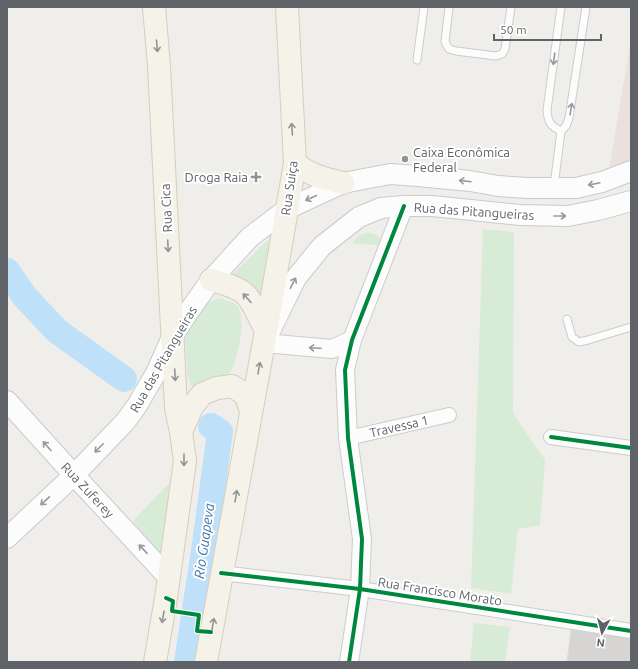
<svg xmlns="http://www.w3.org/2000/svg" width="638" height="669" viewBox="0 0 638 669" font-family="Ubuntu,sans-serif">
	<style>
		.medical { fill: #eae0de }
		.green { fill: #d8ebd6 }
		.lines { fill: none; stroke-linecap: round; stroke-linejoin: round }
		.river { stroke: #bfe0f9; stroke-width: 26 }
		.building { fill: #d6d5d3; stroke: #deddd9 }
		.service-casing { stroke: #cbcccc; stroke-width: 9 }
		.minor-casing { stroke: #cbcccc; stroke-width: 16 }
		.tertiary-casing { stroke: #cbcccc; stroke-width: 20 }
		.secondary-casing { stroke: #cacacb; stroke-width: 22 }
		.primary-casing { stroke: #d7ceb8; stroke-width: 24 }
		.service { stroke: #fdfcfc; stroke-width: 7 }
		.minor { stroke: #fdfcfc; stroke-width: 14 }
		.tertiary { stroke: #fdfcfc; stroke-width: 18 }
		.secondary { stroke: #fdfcfc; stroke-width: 20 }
		.primary { stroke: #f4f2e9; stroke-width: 22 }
		.cycleway-casing { stroke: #fff; stroke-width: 6 }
		.cycleway { stroke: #00873e; stroke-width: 4 }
		.oneway { stroke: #939595 }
		.oneway2 { stroke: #96999c }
		.poi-dot { fill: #919496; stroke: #fff; stroke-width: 1.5 }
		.labels { text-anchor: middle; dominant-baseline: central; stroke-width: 4; stroke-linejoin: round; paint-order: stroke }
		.poi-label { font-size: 13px; fill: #5f6368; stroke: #fff; text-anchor: start }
		.street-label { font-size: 13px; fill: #5f6368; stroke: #fff }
		.water-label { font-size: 14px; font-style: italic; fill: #4174aa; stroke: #fff }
	</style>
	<rect width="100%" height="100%" fill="#efeeea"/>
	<path class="medical" d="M631,40V166L608,175Z"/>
	<g class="green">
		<path d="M483,229L514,232L513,413L545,460L540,525L518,529L511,594L471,588Z"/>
		<path d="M366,233C377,233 380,236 384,246L352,243L358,236Z"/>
		<path d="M270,238L261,304L249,286L233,274Z"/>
		<path d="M219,298C226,300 233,301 238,307C247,319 237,365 228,375C221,382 207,387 197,389L191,385L187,373L185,336L198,313L209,302Z"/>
		<path d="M176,476L164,550L161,552L156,551L133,521Z"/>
		<path d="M474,623L510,627L505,662H470Z"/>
	</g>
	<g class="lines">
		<g class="river">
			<path d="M7,271L25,297L57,331L124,379"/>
			<path d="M187,662L204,551L220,432L211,426"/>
		</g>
	</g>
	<path class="building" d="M571,630L631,638V662H567Z"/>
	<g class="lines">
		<g class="service-casing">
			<g id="service">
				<path d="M449,7L445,42L449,49L456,51L496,56L502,54L505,49L511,7"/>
				<path d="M561,7L547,110C548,122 550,126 561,131"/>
				<path d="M417,60L424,7"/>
				<path d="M554,186L561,131L566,126L569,118L586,7"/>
				<path d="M567,319L572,337L579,342L588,340L631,327"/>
			</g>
		</g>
		<g class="minor-casing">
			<g id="minor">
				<path d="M551,437L631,448"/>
				<path d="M348,438L449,415"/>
				<path d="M221,573L360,589L631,631"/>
			</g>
		</g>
		<g class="tertiary-casing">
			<g id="tertiary">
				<path d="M264,343L332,349L352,340"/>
				<path d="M349,662L360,589L362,539L348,438L345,370L352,340L404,206"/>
			</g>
		</g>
		<g class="secondary-casing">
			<g id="secondary">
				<path d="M270,331L296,278L322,246L359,217L381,208L404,206H432L520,215L568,216L598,210L631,201"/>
				<path d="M7,401L74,475L169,578"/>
				<path d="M7,538L74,475L125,422L136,407L156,373L172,337L189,311L211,280L250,237L287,209L343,183L390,174L418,176L470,181L498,186L528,188H576L602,182L631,171"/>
			</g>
		</g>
		<g class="primary-casing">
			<g id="primary">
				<path d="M154,7L159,66L176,408L181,432L185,461L166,598L155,662"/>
				<path d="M295,163C311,176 323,178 343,183"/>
				<path d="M211,280C222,283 238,287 246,295C252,301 262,323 266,331"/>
				<path d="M181,432L192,407L202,394L217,388L232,386L246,395L251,412"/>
				<path d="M206,662L266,331L295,163L287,7"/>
			</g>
		</g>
		<use href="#service" class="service"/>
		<use href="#minor" class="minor"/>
		<use href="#tertiary" class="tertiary"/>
		<use href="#secondary" class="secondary"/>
		<use href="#primary" class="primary"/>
		<g class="cycleway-casing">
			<g id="cycleway">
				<path d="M551,437L631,448"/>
				<path d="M221,573L360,589L631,631"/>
				<path d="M166,598L173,601L172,611L199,615L197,631L211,632"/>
				<path d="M349,662L360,589L362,539L348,438L345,370L352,340L404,206"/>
			</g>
		</g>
		<use href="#cycleway" class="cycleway"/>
	</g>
	<defs><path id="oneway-shaft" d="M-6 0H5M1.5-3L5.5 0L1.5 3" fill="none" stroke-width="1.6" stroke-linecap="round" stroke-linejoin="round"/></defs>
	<g class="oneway">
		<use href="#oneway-shaft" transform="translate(157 46) rotate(85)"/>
		<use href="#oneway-shaft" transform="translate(292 129) rotate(-94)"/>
		<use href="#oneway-shaft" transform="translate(168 246) rotate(87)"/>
		<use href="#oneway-shaft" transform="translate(247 298) rotate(-132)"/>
		<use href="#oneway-shaft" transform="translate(259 368) rotate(-80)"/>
		<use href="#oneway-shaft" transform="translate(175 375) rotate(87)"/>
		<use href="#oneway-shaft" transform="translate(184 460) rotate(90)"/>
		<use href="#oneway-shaft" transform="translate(236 496) rotate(-80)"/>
		<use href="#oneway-shaft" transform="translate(163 617) rotate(100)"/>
		<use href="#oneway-shaft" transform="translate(213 624) rotate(-80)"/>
	</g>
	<g class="oneway2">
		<use href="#oneway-shaft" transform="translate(554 59) rotate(98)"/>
		<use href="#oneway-shaft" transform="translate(571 109) rotate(-81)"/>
		<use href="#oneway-shaft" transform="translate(465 181) rotate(-173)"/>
		<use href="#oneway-shaft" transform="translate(594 184) rotate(168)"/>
		<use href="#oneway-shaft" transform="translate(311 198) rotate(156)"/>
		<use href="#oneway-shaft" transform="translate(560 216)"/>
		<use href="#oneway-shaft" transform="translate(293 283) rotate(-63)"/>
		<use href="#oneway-shaft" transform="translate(315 348) rotate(-177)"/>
		<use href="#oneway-shaft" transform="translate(47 446) rotate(-132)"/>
		<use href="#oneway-shaft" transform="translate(99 448) rotate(135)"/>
		<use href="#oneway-shaft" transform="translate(45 501) rotate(137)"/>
		<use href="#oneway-shaft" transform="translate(143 549) rotate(-133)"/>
	</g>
	<g class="poi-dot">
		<circle cx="405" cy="159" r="4"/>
		<path d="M254 171h4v4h4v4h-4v4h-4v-4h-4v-4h4z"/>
	</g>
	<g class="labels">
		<g class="poi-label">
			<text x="413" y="152">Caixa Econômica<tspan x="413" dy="15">Federal</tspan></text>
			<text x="248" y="177" text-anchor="end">Droga Raia</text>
		</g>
		<g class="street-label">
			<text transform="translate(289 188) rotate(-82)">Rua Suiça</text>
			<text transform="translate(166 208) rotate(-93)">Rua Cica</text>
			<text transform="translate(474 211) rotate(4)">Rua das Pitangueiras</text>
			<text transform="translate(163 359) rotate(-60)">Rua das Pitangueiras</text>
			<text transform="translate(399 426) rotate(-13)">Travessa 1</text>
			<text transform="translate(88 490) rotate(47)">Rua Zuferey</text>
			<text transform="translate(440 591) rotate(9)">Rua Francisco Morato</text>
		</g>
		<g class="water-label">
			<text transform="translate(204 541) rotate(-82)">Rio Guapeva</text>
		</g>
	</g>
	<rect width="638" height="669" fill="none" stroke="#5f6368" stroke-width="16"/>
	<g transform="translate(602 633) rotate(187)" stroke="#ffffff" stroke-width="3" paint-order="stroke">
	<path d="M0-3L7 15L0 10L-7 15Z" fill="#5f6368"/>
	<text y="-6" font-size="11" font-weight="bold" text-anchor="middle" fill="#5f6368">N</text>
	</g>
	<path d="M494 34v6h107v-6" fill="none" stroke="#5f6368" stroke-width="2"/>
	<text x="500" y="34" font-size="12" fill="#5f6368" stroke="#ffffff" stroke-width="3" paint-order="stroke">50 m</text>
</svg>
